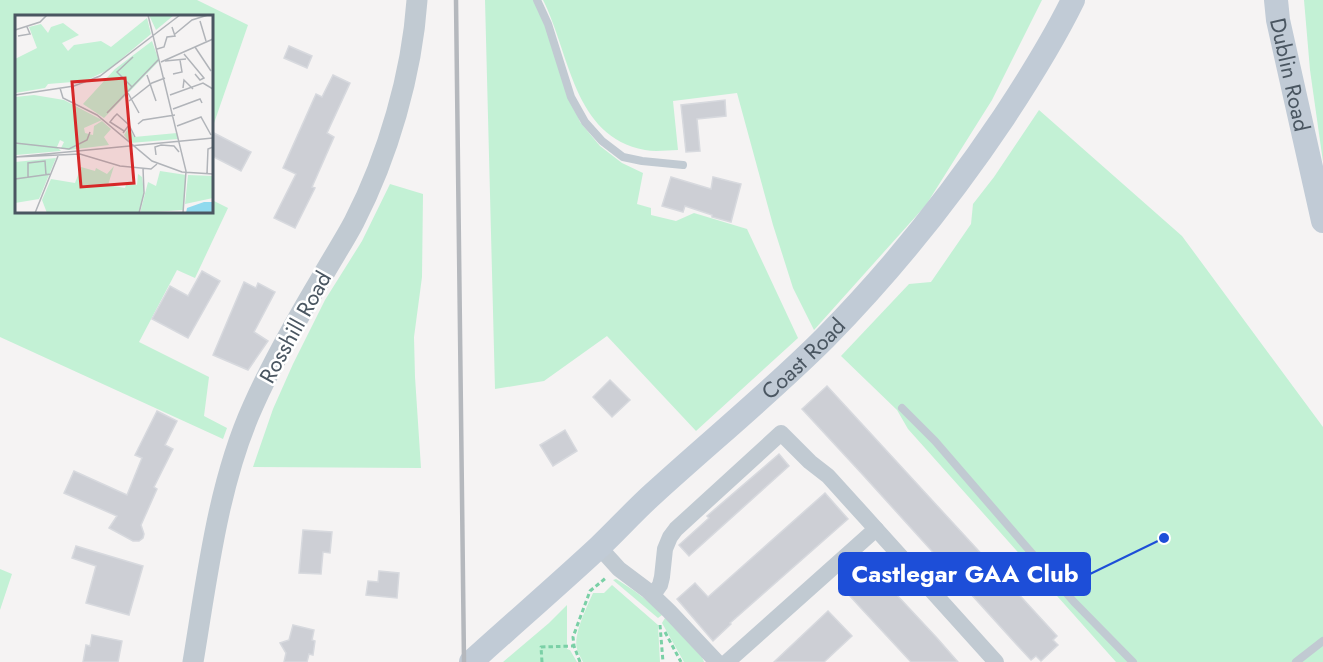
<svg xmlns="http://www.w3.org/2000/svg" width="1323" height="662" viewBox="0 0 1323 662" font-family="Jost,sans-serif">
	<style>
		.green { fill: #c3f1d5 }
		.building { fill: #cdcfd5; stroke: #d7d9de; stroke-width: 1.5 }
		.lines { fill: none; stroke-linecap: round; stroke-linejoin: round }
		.path { stroke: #7ad0a6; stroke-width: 3; stroke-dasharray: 4.5 3; stroke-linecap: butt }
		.service { stroke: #c1cad2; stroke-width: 8 }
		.minor { stroke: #c1cad2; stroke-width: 16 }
		.tertiary { stroke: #c1cad2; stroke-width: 21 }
		.secondary { stroke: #c1cbd6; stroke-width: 24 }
		.rail { stroke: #b5b8bd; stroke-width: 4.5 }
		.labels { text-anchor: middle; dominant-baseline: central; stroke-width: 5; stroke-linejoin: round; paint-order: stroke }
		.street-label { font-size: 22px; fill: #4a5661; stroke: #fff }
		.inset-road { fill: none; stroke: #b1b4b9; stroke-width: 1.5 }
		.view { fill: #d62828; fill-opacity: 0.15; stroke: #d62828; stroke-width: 3 }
		.inset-edge { fill: none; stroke: #4a5661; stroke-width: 3 }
		.leader { fill: none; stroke: #1d4ed8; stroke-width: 2 }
		.callout-dot { fill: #1d4ed8; stroke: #fff; stroke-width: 2 }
		.callout { fill: #1d4ed8; stroke: #1d4ed8; stroke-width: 2 }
		.callout-label { font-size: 24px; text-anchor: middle; font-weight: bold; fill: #fff }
	</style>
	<rect width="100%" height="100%" fill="#f5f3f3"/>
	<g class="green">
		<path d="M0,0H197L248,25L212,129V16H16V212H212V200L228,208L195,278L177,270L139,342L209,377L204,416L227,428L223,439L0,337Z"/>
		<path d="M485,0H534L541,14L580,122L600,146L622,163L643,173L637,204L651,208V215L676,221L694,213L747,229L798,338L696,431L607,336L544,381L495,389Z"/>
		<path d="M543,0H1042L992,100L926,205L814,330L793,288L773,225L737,93L673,101L678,150C668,150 656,152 645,150C573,137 570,53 543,0Z"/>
		<path d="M1304,0H1323V162L1310,70Z"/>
		<path d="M1039,110L1182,236L1323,427V662H1116L908,429L897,410L841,356L909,284L931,282L971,224L973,204L994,177Z"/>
		<path d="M390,184L423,194L422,277L414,337L415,377L421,468L253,467L273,409L293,364L325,300L362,241Z"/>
		<path d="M0,569L12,574L0,610Z"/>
		<path d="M616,579C632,589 649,600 662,615L658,618L613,580Z"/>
		<path d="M612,585L658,625L660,662H583C581,658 578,653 577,649C573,634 587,607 593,593H604Z"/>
		<path d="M567,605V649L570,650L577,662H503L549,623Z"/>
		<path d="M665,618L702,657L704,662H684L662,623Z"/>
	</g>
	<g class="building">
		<path d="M289,46L312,56L307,68L284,58Z"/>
		<path d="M333,75L350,83L327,133L334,137L312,187L315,188L295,228L274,218L296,174L283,168L316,94L322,97Z"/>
		<path d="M725,100L726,116L697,119L700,151L686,152L681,105Z"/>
		<path d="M212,132L251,152L241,171L212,156Z"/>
		<path d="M671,177L711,189L713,177L741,184L731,222L712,217V215L685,206L683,212L662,206Z"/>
		<path d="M202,271L220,281L188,338L152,319L170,286L188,296Z"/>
		<path d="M244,282L256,288L258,283L275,292L254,332L268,341L248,370L213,355Z"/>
		<path d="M610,380L630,400L612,417L593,397Z"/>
		<path d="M827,386L1057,636L1053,640L1058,645L1041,661L1036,656L1031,660L1017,645L863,475L802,409Z"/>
		<path d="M157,411L177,421L165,445L173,449L154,487L157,489L141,525L144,534L143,538L139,541H133L109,528L117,516L64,493L74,471L127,495L142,458L135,455Z"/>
		<path d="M565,430L577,451L553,466L540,445Z"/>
		<path d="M779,454L789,466L689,556L679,545L709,518L707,516Z"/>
		<path d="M825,493L848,519L730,623L731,624L713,641L677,599L695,583L708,597Z"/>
		<path d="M303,530L332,532L330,553L323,552L321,574L299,573Z"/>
		<path d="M76,546L143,566L129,615L86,603L96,566L72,558Z"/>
		<path d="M866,562L937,638L958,662H911L859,606L841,586Z"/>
		<path d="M379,571L399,573L397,598L366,595L368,581L378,582Z"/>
		<path d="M828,611L852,636L824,662H774Z"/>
		<path d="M293,625L314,630L312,640L315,641L313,655L309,654L307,662H284L286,653L280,643L289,640Z"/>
		<path d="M92,635L122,641L118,662H83L86,645L90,646Z"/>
	</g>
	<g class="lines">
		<g class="path">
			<path d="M660,625L663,662"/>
			<path d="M665,632L681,662"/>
			<path d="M542,662L541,647L574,646"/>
			<path d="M580,662L574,646L573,637L590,591L607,577"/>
		</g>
		<g class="service">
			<path d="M537,0L548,24L571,97L585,122L602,141L623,157L642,161L683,165"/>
			<path d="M902,408L935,441L1074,602L1133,662"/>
			<path d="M1296,662L1323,641"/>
		</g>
		<g class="minor">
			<path d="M876,529L996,662"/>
			<path d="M599,547L619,569L647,590L669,611L717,662"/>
			<path d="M653,595L660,585L662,577L665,549L670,537L676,529L781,433L810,462L828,476L876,529L727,662"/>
		</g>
		<path class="tertiary" d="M193,662C207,578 218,483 253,406C273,361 297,319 322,277C332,259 344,241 354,222C388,156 412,74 417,0"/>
		<g class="secondary">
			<path id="s1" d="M1276,0L1278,20L1323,221"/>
			<path id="s2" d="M471,662C514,623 557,586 599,547C618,529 635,510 654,493C711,441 771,392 825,338C892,270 951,196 1004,117C1029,79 1053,41 1073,0"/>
		</g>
		<path class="rail" d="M456,0L464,662"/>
	</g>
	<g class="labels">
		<g class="street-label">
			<text stroke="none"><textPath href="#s1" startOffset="76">Dublin Road</textPath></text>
			<text transform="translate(295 327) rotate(-61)">Rosshill Road</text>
			<text stroke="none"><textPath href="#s2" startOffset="450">Coast Road</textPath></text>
		</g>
	</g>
	<g transform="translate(15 15)">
		<rect width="198" height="198" fill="#f5f3f3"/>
		<path d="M134,0H159L141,15ZM132,3L136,19L93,55L70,66L33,69L30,73L0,78V44L22,33L14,12L26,9L33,18L36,12L48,8L64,20L47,28L53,36L59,30L86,26L96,32ZM137,26L144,46L89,103L68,89L100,54ZM19,80L49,85L87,105L69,113L70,118L78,120L79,111L87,106L96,114L89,122L94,130L54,135L46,133L49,127L45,125L42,132L46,136L1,140L0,82ZM114,112L119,122L162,118L163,124L115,128L109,120ZM41,143L24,184L0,188V147ZM99,151L93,170L110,173L112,167L122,170L123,159L127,162L129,176L124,198H32L27,185L36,164L60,168L66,152L80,156L81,153L92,159ZM145,156L171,160L168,195L125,198L133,167L141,171ZM173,160L198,161V183L170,189Z" fill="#c3f1d5"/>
		<path d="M189,187H198V198H171L172,193Z" fill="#90daee"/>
		<path class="inset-road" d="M133,0L171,156L168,198M185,6L191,26M0,15L25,7L32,0M160,19L177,5L193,0M3,21L15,19L12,12M180,32L196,56M142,34L149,32L152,22L160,21L157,12M169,39L189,63L185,65L180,59M118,42L102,57L117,72L144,44M150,46L171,44M146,47L198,24M158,59L167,57L165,45M132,60L141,86M45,73L48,83L82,100L137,146L167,157L198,159M168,73L169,65L178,74M113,78L124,98M0,80L59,71L85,61L165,0M155,80L188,68L198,74M114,86L137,68L150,63M158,94L185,84L187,88M92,98L117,72M123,109L128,105L160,100M162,111L186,102L196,120M109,116L95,107L99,102L102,99L114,110M108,118L114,110L120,122M0,128L54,134L72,125L75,117M141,140L140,132L146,130L159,131L164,137M0,142L65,139L105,151L136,154L142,149M0,142L198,123M192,159L193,134L198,132M13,163V148L30,146L31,160M0,164L36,159M20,198L43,141M124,198L129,178L128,153"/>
		<path class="view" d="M110,63L119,168L66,172L57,67Z"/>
		<rect width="198" height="198" class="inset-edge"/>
	</g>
	<path class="leader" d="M1164 538L1090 574"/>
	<circle class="callout-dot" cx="1164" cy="538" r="6"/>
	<rect class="callout" x="839" y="553" width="251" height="42" rx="6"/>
	<g class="callout-label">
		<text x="965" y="582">Castlegar GAA Club</text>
	</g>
</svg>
